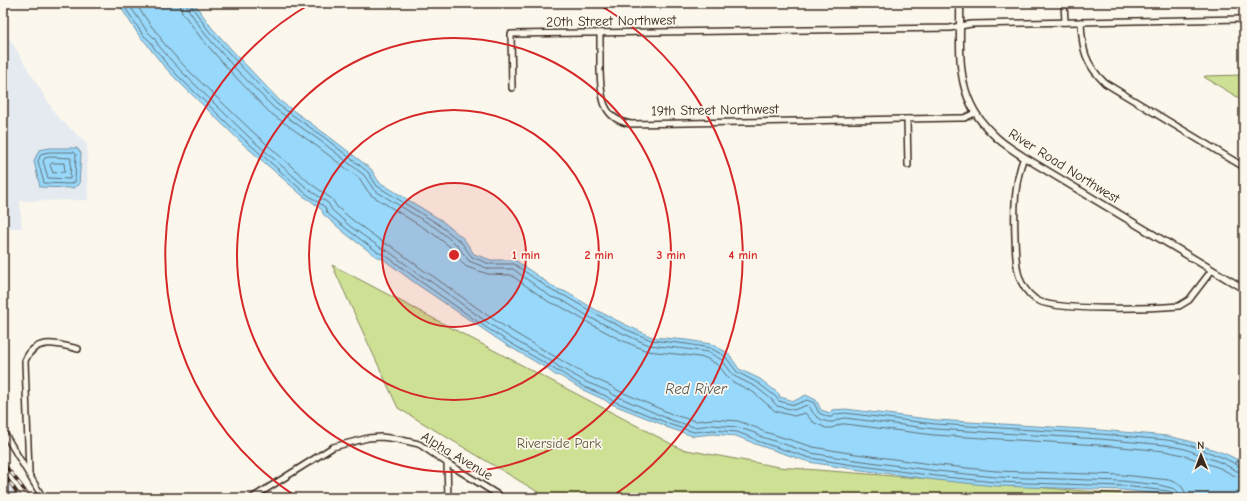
<svg xmlns="http://www.w3.org/2000/svg" width="1247" height="501" viewBox="0 0 1247 501" font-family="'Comic Neue',sans-serif">
	<style>
		.built { fill: #e5eaf0 }
		.green { fill: #cde094; stroke: #848559 }
		.water { fill: #98d8fa; stroke: #7392a2 }
		.lines { fill: none; stroke-linecap: round; stroke-linejoin: round }
		.shore { stroke: #607076; stroke-width: 1 }
		.stream { stroke: #7392a2; stroke-width: 2 }
		.minor-casing { stroke: #3b2a1e; stroke-width: 8 }
		.tertiary-casing { stroke: #3b2a1e; stroke-width: 9 }
		.minor { stroke: #fbf7ec; stroke-width: 5 }
		.tertiary { stroke: #fbf7ec; stroke-width: 6 }
		.rail-casing { stroke: #3b2a1e; stroke-width: 3.5 }
		.rail { stroke: #fbf7ec; stroke-width: 2; stroke-dasharray: 6; stroke-linecap: butt }
		.ring { fill: none; stroke: #d62828; stroke-width: 2 }
		.labels { text-anchor: middle; dominant-baseline: central; stroke-width: 3.5; stroke-linejoin: round; paint-order: stroke }
		.street-label { font-size: 14px; fill: #3b2a1e; stroke: #fbf7ec }
		.park-label { font-size: 14px; fill: #60583c; stroke: #fbf7ec }
		.water-label { font-size: 15px; font-style: italic; fill: #525655; stroke: #fbf7ec }
		.centre { fill: #d62828; stroke: #fbf7ec; stroke-width: 2 }
		.ring-label { font-size: 12px; text-anchor: middle; font-weight: bold; fill: #d62828; stroke: #fbf7ec; stroke-width: 3.5; stroke-linejoin: round; paint-order: stroke }
	</style>
	<rect width="100%" height="100%" fill="#fbf7ec"/>
	<filter id="ink" filterUnits="userSpaceOnUse"><feTurbulence type="fractalNoise" baseFrequency=".025" numOctaves="2"/><feDisplacementMap in="SourceGraphic" scale="8" xChannelSelector="R" yChannelSelector="G"/><feConvolveMatrix kernelMatrix="1 2 1 2 8 2 1 2 1" color-interpolation-filters="sRGB"/></filter>
	<g filter="url(#ink)">
		<g class="built">
			<path d="M3,28L56,115L87,144L88,200L20,201L22,228H10L3,214Z"/>
			<path d="M3,476L19,498H3Z"/>
		</g>
		<g class="green">
			<path d="M1244,75V101L1204,77L1205,76Z"/>
			<path d="M332,265L681,449L779,467L1174,498H548L398,408Z"/>
		</g>
		<g class="water">
			<path d="M118,3H194L212,28L241,60L280,101L327,135L371,169L379,182L441,220L464,239L474,254L491,260H515L555,288L566,292L596,310L626,325L652,337L687,340L711,344L728,353L739,369L760,379L779,394L780,397L794,401L806,395L816,400L821,410L830,413L832,410L845,409L936,420L1100,430L1167,436L1189,441L1226,454L1244,463V498H1179L1167,495L1122,490L995,486L936,480L846,468L809,462L755,444L751,442L736,436L713,434L693,436L666,427L664,425L609,403L605,400L583,390L560,376L555,375L546,368L505,344L415,283L383,259L377,257L346,234L323,214L322,210L311,201L303,196L243,144L176,79L161,63L159,60L151,50L147,44L140,37Z"/>
			<path d="M50,148H77L81,153L79,185L72,188L40,187L34,161L39,150Z"/>
		</g>
		<g class="lines">
			<g class="shore">
				<path d="M122,3L143,35L151,42L154,48L162,57L164,61L179,77L246,141L305,193L325,207L327,213L348,230L379,253L385,255L417,279L427,286L481,324L507,341L548,365L557,371L562,373L584,387L606,396L611,400L665,422L668,424L694,432L713,430L737,432L753,438L757,441L810,458L847,464L936,476L995,482L1123,486L1168,491L1173,493L1175,498"/>
				<path d="M128,3L147,31L155,39L158,45L166,54L169,58L183,73L249,137L308,189L328,203L332,210L351,227L381,248L388,251L420,275L430,281L484,320L509,337L551,361L559,367L564,369L586,382L608,391L614,395L671,420L694,427L713,425L737,427L755,433L759,436L811,453L848,459L937,471L996,477L1122,481L1159,485L1175,489L1179,493L1180,498"/>
				<path d="M135,3L152,27L159,35L162,41L174,55L187,69L253,132L311,184L332,199L337,207L355,222L384,243L391,246L423,270L434,277L487,315L513,332L588,376L611,386L617,390L674,415L695,421L713,419L738,421L757,428L762,431L813,447L849,453L938,465L996,471L1123,475L1169,480L1177,483L1182,487L1185,492L1186,498"/>
				<path d="M180,3L182,12L201,38L230,71L269,112L318,147L360,179L367,190L371,195L432,233L453,249L462,263L467,267L488,274L511,275L549,302L560,306L589,323L619,339L647,351L685,355L706,358L718,365L731,381L753,392L775,411L794,416L805,413L813,422L826,428H832L841,424H845L934,435L1099,445L1165,451L1183,455L1220,468L1235,476L1244,478"/>
				<path d="M186,3L188,9L205,34L234,67L274,108L322,142L364,175L374,190L436,228L457,245L469,261L489,269H513L551,297L562,300L591,318L622,333L649,345L686,349L708,352L722,360L734,376L756,387L771,399L777,406L794,410L807,405C812,408 811,412 815,415C818,419 828,423 833,422C839,420 838,419 845,418L935,429L1100,439L1166,445L1185,449L1222,463L1237,471L1244,472"/>
				<path d="M191,3L192,7L209,31L238,63L277,104L325,138L368,172L377,186L438,224L461,242L472,257L490,264H514L554,292L565,296L594,313L625,329L651,340L687,344L710,348L725,356L737,372L758,383L775,396L779,401L794,405L807,400L814,403L819,413L828,417H832L836,414L845,413L935,424L1100,434L1167,440L1187,444L1224,458L1239,466L1244,467"/>
				<path d="M50,152H74L76,154L75,182L70,184L44,183L38,161L41,154Z"/>
				<path d="M51,157L71,158L70,179L48,178L43,161L45,158Z"/>
				<path d="M52,163H64L65,172L53,173L50,165Z"/>
			</g>
			<path class="stream" d="M1236,463L1244,450"/>
			<g class="minor-casing">
				<g id="minor">
					<path d="M1064,3L1065,22"/>
					<path d="M1081,22C1082,49 1085,64 1105,83L1244,167"/>
					<path d="M600,33C600,45 600,58 600,70C601,95 601,119 631,124L958,118H964L975,113"/>
					<path d="M512,88L511,34L950,28L971,24L1244,19"/>
					<path d="M907,119L908,165"/>
					<path d="M1024,157C1014,183 1014,211 1015,238C1016,261 1015,284 1035,299C1051,312 1155,308 1179,306L1189,300L1212,270"/>
					<path d="M3,431L43,498"/>
					<path d="M447,463L448,498"/>
					<path d="M29,472L25,361C35,336 58,344 78,349"/>
					<path d="M252,498L333,447L368,438L381,437L397,439L419,444L447,463L503,498"/>
				</g>
			</g>
			<g class="tertiary-casing">
				<path id="tertiary" d="M960,3C961,52 953,96 992,133C1001,143 1013,150 1024,157L1244,289"/>
			</g>
			<use href="#minor" class="minor"/>
			<use href="#tertiary" class="tertiary"/>
			<g class="rail-casing">
				<g id="rail">
					<path d="M3,463L20,484L30,498"/>
					<path d="M3,473L21,498"/>
					<path d="M3,494L5,498"/>
				</g>
			</g>
			<use href="#rail" class="rail"/>
		</g>
	</g>
	<circle cx="454" cy="255" r="72" fill="#d62828" fill-opacity=".12"/>
	<g class="ring">
		<circle cx="454" cy="255" r="72"/>
		<circle cx="454" cy="255" r="145"/>
		<circle cx="454" cy="255" r="217"/>
		<path d="M297 497A289 289 0 0 1 312 3M596 3A289 289 0 0 1 611 497"/>
	</g>
	<g class="labels">
		<g class="street-label">
			<text transform="translate(611 21) rotate(-1)">20th Street Northwest</text>
			<text transform="translate(715 110) rotate(-1)">19th Street Northwest</text>
			<text transform="translate(1064 166) rotate(32)">River Road Northwest</text>
			<text transform="translate(457 456) rotate(31)">Alpha Avenue</text>
		</g>
		<g class="park-label">
			<text x="559" y="443">Riverside Park</text>
		</g>
		<g class="water-label">
			<text x="696" y="389">Red River</text>
		</g>
	</g>
	<circle cx="454" cy="255" r="6" class="centre"/>
	<g class="ring-label">
		<text x="526" y="259">1 min</text>
		<text x="599" y="259">2 min</text>
		<text x="671" y="259">3 min</text>
		<text x="743" y="259">4 min</text>
	</g>
	<rect width="1247" height="501" fill="none" stroke="#fbf7ec" stroke-width="16"/>
	<rect x="8" y="8" width="1231" height="485" fill="none" stroke="#3b2a1e" stroke-width="1.5" filter="url(#ink)"/>
	<g transform="translate(1201 455) rotate(359)" stroke="#fbf7ec" stroke-width="3" paint-order="stroke">
	<path d="M0-3L7 15L0 10L-7 15Z" fill="#3b2a1e"/>
	<text y="-6" font-size="11" font-weight="bold" text-anchor="middle" fill="#3b2a1e">N</text>
	</g>
</svg>
